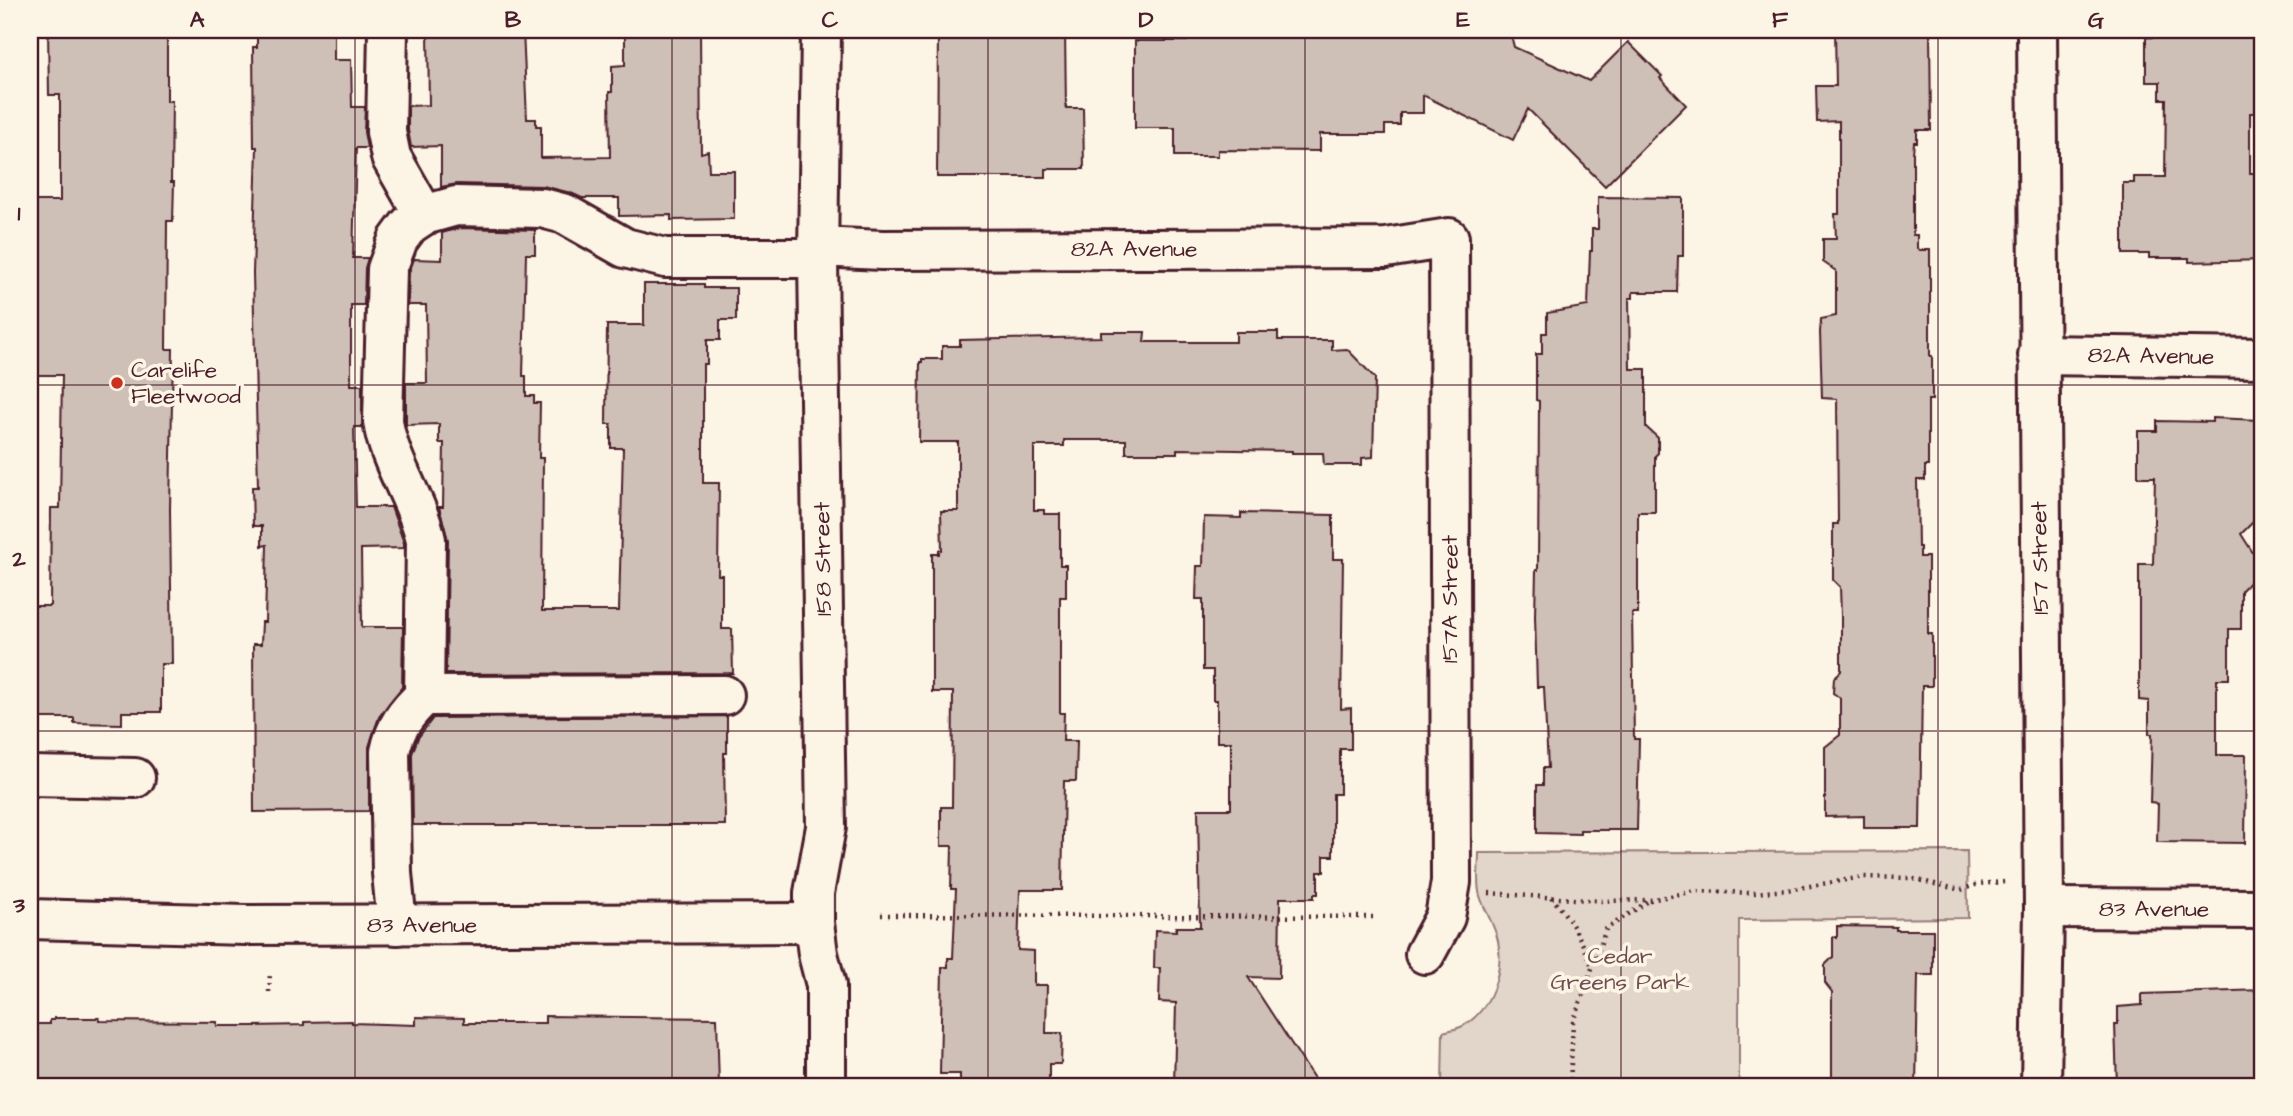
<svg xmlns="http://www.w3.org/2000/svg" width="2293" height="1116" viewBox="0 0 2293 1116" font-family="'Architects Daughter',sans-serif">
	<style>
		.green { fill: #e2d5ca; stroke: #967a7a; stroke-width: 2 }
		.building { fill: #cfc0b7; stroke: #4a1f2b; stroke-width: 2 }
		.lines { fill: none; stroke-linecap: round; stroke-linejoin: round }
		.minor-casing { stroke: #4a1f2b; stroke-width: 44 }
		.path { stroke: #4a1f2b; stroke-width: 4.5; stroke-dasharray: 2 5; stroke-linecap: butt }
		.minor { stroke: #fcf5e5; stroke-width: 38 }
		.grid { fill: none; stroke: #4a1f2b; stroke-width: 2; stroke-opacity: 0.55 }
		.poi-dot { fill: #c8321e; stroke: #fcf5e5; stroke-width: 2.5 }
		.labels { text-anchor: middle; dominant-baseline: central; stroke-width: 7; stroke-linejoin: round; paint-order: stroke }
		.street-label { font-size: 23px; fill: #4a1f2b; stroke: #fcf5e5 }
		.poi-label { font-size: 23px; fill: #4a1f2b; stroke: #fcf5e5; text-anchor: start }
		.park-label { font-size: 23px; fill: #704c53; stroke: #fcf5e5 }
		.neatline { fill: none; stroke: #4a1f2b; stroke-width: 2.5 }
		.grid-label { font-size: 23px; text-anchor: middle; font-weight: bold; fill: #4a1f2b }
	</style>
	<rect width="100%" height="100%" fill="#fcf5e5"/>
	<filter id="ink" filterUnits="userSpaceOnUse"><feTurbulence type="fractalNoise" baseFrequency=".0143" numOctaves="2"/><feDisplacementMap in="SourceGraphic" scale="14" xChannelSelector="R" yChannelSelector="G"/><feConvolveMatrix kernelMatrix="1 2 1 2 8 2 1 2 1" color-interpolation-filters="sRGB"/></filter>
	<g filter="url(#ink)">
		<path class="green" d="M1967,851L1968,918L1739,920V1086H1442L1443,1032C1450,1030 1457,1029 1463,1026C1491,1010 1504,971 1498,941C1495,925 1485,912 1480,896C1476,884 1479,866 1479,853Z"/>
		<g class="building">
			<path d="M48,30H167V101H172L171,182H174L173,221H167L166,349H173L170,510L172,664H161V712H122V724L74,723V718H30V606H50L51,508H60L62,375H30V201H60V95H49Z"/>
			<path d="M257,30H334V60H351L352,107H365L364,132L367,148H356L353,258H368L365,268L364,305H351V385H362V427H354L356,507H391L404,543V548L361,549L362,627H403L402,687L379,717L369,747V811L254,812L253,644H261L262,622H265L267,545L262,546V526H253L252,487H258L253,273L257,147H254L253,47H257Z"/>
			<path d="M428,30H523L527,119H536V126H541V158L610,157L609,92H612V66L625,65V30H700L701,153L708,151L709,171H734V219L671,220V215L619,216V198H582L571,193L543,186L457,184L441,187V146L411,147L408,130V106L429,105Z"/>
			<path d="M938,30H1065L1066,108H1083L1084,169H1046V177H937Z"/>
			<path d="M1187,30H1485L1493,34L1510,31L1514,47L1589,81L1628,42L1662,76L1660,78L1686,105L1605,186L1528,109L1513,140L1423,95V113H1400V125H1385V134H1320V151L1218,150V156H1175V128H1135V41H1187Z"/>
			<path d="M1835,30H1930L1931,130H1917V142H1914L1913,153V235H1917V248L1920,250H1930V356H1932V400H1928V466H1925V480H1917L1918,547H1920V557H1928V634H1932V686H1922L1920,828H1864V816L1825,817V747L1840,735V698L1833,693L1834,678L1841,671V616L1840,587L1833,580V524H1838L1837,399L1822,398L1820,332L1821,319L1836,316V271L1823,262V239H1836L1835,214H1839V121L1817,122L1816,86H1836Z"/>
			<path d="M2188,32L2252,33V38H2263V83H2260V113H2250V173H2263V260L2189,262V258H2149V254H2123V183H2134V177H2165L2166,99H2160V82H2146V37L2188,38Z"/>
			<path d="M1598,197L1683,198V256H1678L1677,292H1633V298H1629L1630,369H1646V427L1658,438V453L1655,456V512H1638V613H1632L1634,739H1639L1637,830H1580V834L1537,833V785H1543V768H1548L1544,687H1537L1535,616L1536,570H1538L1539,401L1536,400V354H1542V333H1547V313L1588,306L1590,251H1592V229H1598Z"/>
			<path d="M459,228L535,230V254H526L523,376H526V396H534V403H540L539,458H543L542,611H619L623,448H611V424H606L607,325H644V284H704V288H736V320H720V340H707V364H703V483H719L718,575H722V629H732L733,673L446,674L448,540L439,507H443L444,443H439V424L406,425V383H427L426,305H408L409,273L414,259L442,260V233Z"/>
			<path d="M1101,332H1145L1144,342H1236V332H1278V340H1332V350L1347,349L1375,378L1373,457L1362,458V465H1324L1323,453H1292V451L1177,449V453H1126V440H1064V446H1034V510H1044V514H1060V565H1066V597H1060V713H1064L1063,741H1077L1076,781H1064L1062,890H1020L1018,950L1034,951V985H1047L1046,1033H1062L1061,1064H1049V1086H960V1074H940L942,967H948V958H953L956,889H951L952,846H941V807H952L953,692H932V554H939V550H942L941,511H958V442H919L920,362H922V359H942V346H960V340L1101,337Z"/>
			<path d="M2212,418L2260,420V425H2263L2260,515L2241,534L2257,559V574L2241,591V629H2229V679H2217V755H2246L2245,843L2157,842L2158,804L2150,803L2152,734H2149V701L2139,700V564H2153L2155,477H2138V431H2157V421L2212,422Z"/>
			<path d="M1241,513L1333,515V559H1343L1341,709L1351,708V749H1340V794H1333V856H1324V872H1318V894H1314V898H1280L1279,978L1248,977L1319,1086H1174L1176,1003L1159,1002L1160,968H1154L1155,930L1176,931V927H1200L1198,809H1231V742H1217V700H1213V670H1203V599H1196L1197,566H1203L1204,517L1241,518Z"/>
			<path d="M727,716V753H724L725,825H413L412,754L418,738L433,718Z"/>
			<path d="M1837,926L1896,927V930H1933V975H1918L1916,1086H1835V1081H1832V992L1825,983V965L1833,957V937H1837Z"/>
			<path d="M2263,990V1086H2117L2115,1024H2118V1007L2142,1005V994Z"/>
			<path d="M545,1016L717,1018L719,1086H35V1078H30V1024H50V1020H54V1018H99V1021L217,1022V1026H252L304,1025V1022L352,1021V1023L416,1025V1017L464,1018V1023H545Z"/>
		</g>
		<g class="lines">
			<g class="minor-casing">
				<g id="minor">
					<path d="M388,30L386,132L391,157L424,215"/>
					<path d="M821,30L818,258L826,827L814,893V923L818,954L826,985V1086"/>
					<path d="M2037,30L2044,908L2041,1086"/>
					<path d="M818,247L882,250L1386,248L1449,238L1451,882L1445,917L1425,954"/>
					<path d="M2038,355L2263,358"/>
					<path d="M424,696L426,540C417,498 389,464 383,421L387,269L398,240L409,225L424,215L456,206L542,208L565,214L625,248L665,258H818"/>
					<path d="M30,776L135,778"/>
					<path d="M2044,908L2263,909"/>
					<path d="M30,919L245,925L814,923"/>
					<path d="M397,925L392,873L390,752C395,727 406,713 424,696L724,695"/>
				</g>
			</g>
			<g class="path">
				<path d="M1489,893L1601,901L1650,900L1696,891L1753,893L1787,890L1863,877L1909,878L1961,890L1978,884L2005,882"/>
				<path d="M1551,897C1570,918 1581,938 1591,964"/>
				<path d="M881,915L1374,917"/>
				<path d="M269,992L270,972"/>
				<path d="M1570,1086L1573,1022L1606,929L1650,900"/>
			</g>
			<use href="#minor" class="minor"/>
		</g>
	</g>
	<path class="grid" d="M355,30V1086M672,30V1086M988,30V1086M1305,30V1086M1621,30V1086M1938,30V1086M30,385H2263M30,731H2263"/>
	<circle class="poi-dot" cx="117" cy="383" r="7"/>
	<g class="labels">
		<g class="street-label">
			<text x="1134" y="249">82A Avenue</text>
			<text transform="translate(2151 356) rotate(1)">82A Avenue</text>
			<text transform="translate(2040 558) rotate(-91)">157 Street</text>
			<text transform="translate(823 559) rotate(-91)">158 Street</text>
			<text transform="translate(1450 599) rotate(-90)">157A Street</text>
			<text x="2154" y="909">83 Avenue</text>
			<text x="422" y="925">83 Avenue</text>
		</g>
		<g class="poi-label">
			<text x="131" y="370">Carelife<tspan x="131" dy="26">Fleetwood</tspan></text>
		</g>
		<g class="park-label">
			<text x="1620" y="956">Cedar<tspan x="1620" dy="26">Greens Park</tspan></text>
		</g>
	</g>
	<rect width="2293" height="1116" fill="none" stroke="#fcf5e5" stroke-width="77"/>
	<rect x="38" y="38" width="2216" height="1040" class="neatline"/>
	<g class="grid-label">
		<text x="197" y="27">A</text>
		<text x="513" y="27">B</text>
		<text x="830" y="27">C</text>
		<text x="1146" y="27">D</text>
		<text x="1463" y="27">E</text>
		<text x="1780" y="27">F</text>
		<text x="2096" y="27">G</text>
		<text x="19" y="220">1</text>
		<text x="19" y="566">2</text>
		<text x="19" y="912">3</text>
	</g>
</svg>
